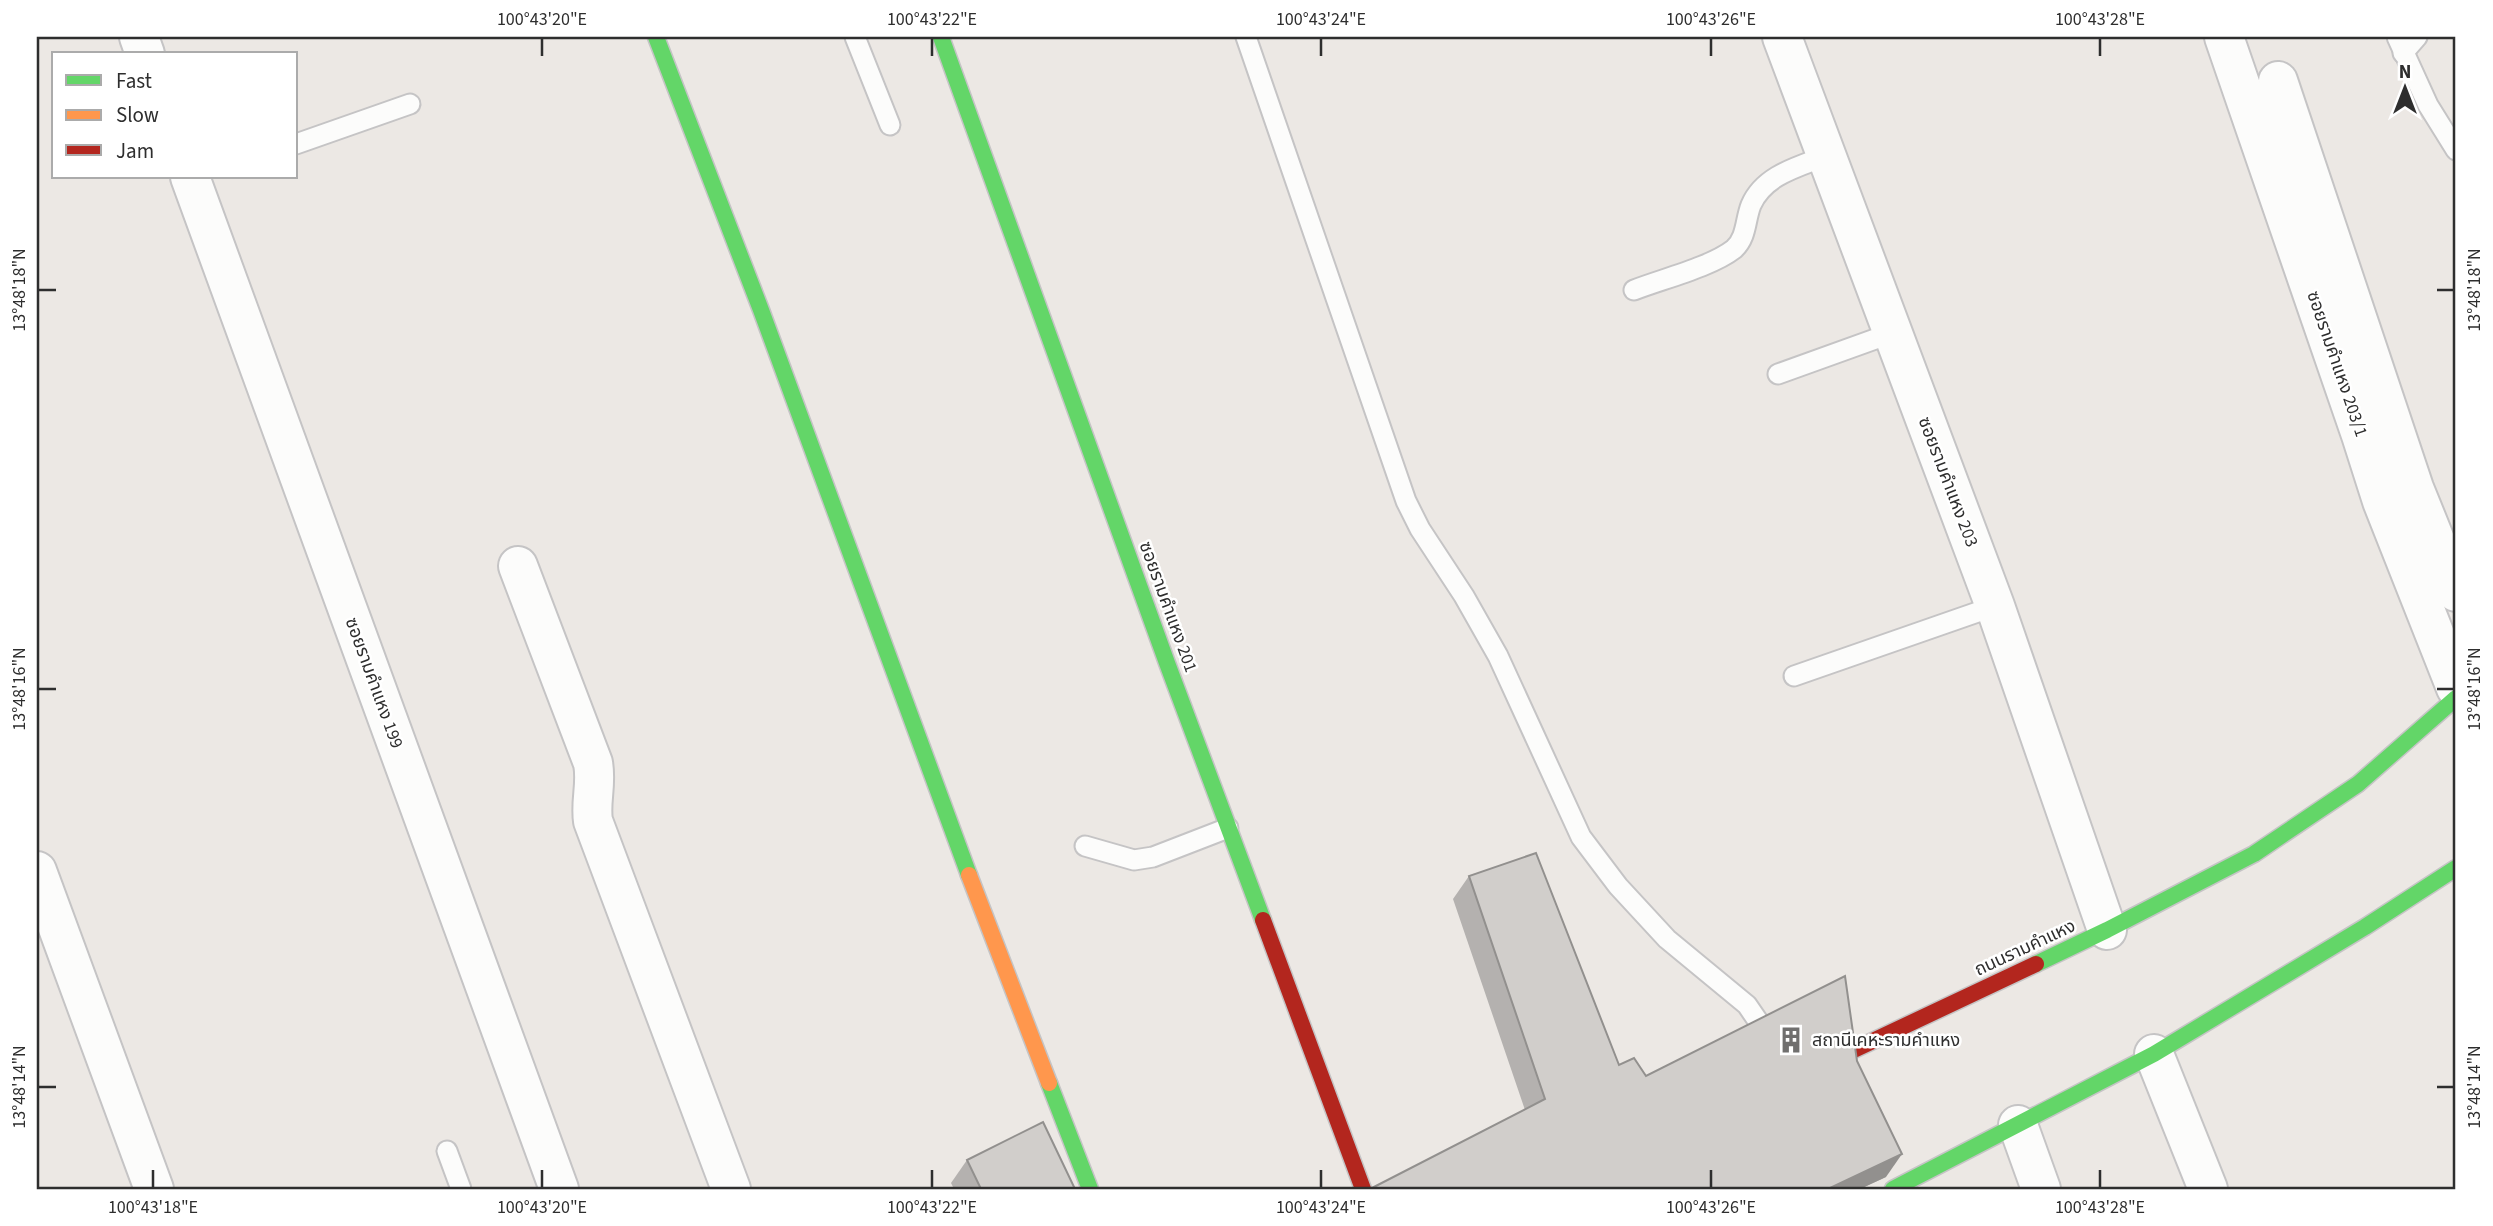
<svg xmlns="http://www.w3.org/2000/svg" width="2493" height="1226" viewBox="0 0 2493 1226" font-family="'Source Sans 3','Noto Sans Thai',sans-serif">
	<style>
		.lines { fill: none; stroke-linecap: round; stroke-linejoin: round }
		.lane-casing { stroke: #c5c4c5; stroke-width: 23 }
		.street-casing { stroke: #c5c4c5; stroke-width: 42 }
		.fast-casing { stroke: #c5c4c5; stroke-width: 19 }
		.slow-casing { stroke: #c5c4c5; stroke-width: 19 }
		.jam-casing { stroke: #c5c4c5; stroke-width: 19 }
		.lane { stroke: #fcfcfb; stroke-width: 19 }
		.street { stroke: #fcfcfb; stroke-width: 38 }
		.fast { stroke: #63d668; stroke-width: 16 }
		.slow { stroke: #ff974d; stroke-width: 16 }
		.jam { stroke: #b3261e; stroke-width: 16 }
		.wall { fill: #b4b1af }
		.shaded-wall { fill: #92908e }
		.building { fill: #d1cecb; stroke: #92908e; stroke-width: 2 }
		.ticks { fill: none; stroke: #2e2e2e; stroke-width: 2.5 }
		.labels { text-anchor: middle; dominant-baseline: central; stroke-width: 5; stroke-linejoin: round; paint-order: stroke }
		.street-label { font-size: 18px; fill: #2e2e2e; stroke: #fff }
		.poi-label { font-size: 18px; fill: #2e2e2e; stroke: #fff; text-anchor: start }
		.neatline { fill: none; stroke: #2e2e2e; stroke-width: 2.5 }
		.ticks-label { font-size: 18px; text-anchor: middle; fill: #2e2e2e }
	</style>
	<rect width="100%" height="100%" fill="#ece8e4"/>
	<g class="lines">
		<g class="lane-casing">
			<g id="lane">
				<path d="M855,37L890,125"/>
				<path d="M1246,37L1406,501L1420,529L1464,596L1498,656L1581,837L1618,886L1667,939L1747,1005L1771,1040"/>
				<path d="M2397,37L2428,105L2456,150"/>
				<path d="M2403,53L2417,37"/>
				<path d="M296,144L410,104"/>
				<path d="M1634,290C1662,279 1711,267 1734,249C1747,237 1745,220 1751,205C1764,175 1798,167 1826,156"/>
				<path d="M1778,374L1892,333"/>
				<path d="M1794,676L1995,606"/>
				<path d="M1085,846L1134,860L1153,857L1228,828"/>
				<path d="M447,1151L461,1189"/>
			</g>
		</g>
		<g class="street-casing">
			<g id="street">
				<path d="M139,37L145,54"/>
				<path d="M1782,37L1995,606L2107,930"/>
				<path d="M2224,37L2361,435L2382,501L2456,688"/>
				<path d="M2278,81L2414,488L2456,592"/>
				<path d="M190,177L559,1189"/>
				<path d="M518,566L593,763C597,784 590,801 593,821L731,1189"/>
				<path d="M37,871L154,1189"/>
				<path d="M2154,1054L2208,1189"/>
				<path d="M2018,1125L2041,1189"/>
			</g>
		</g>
		<g class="fast-casing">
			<g id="fast">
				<path d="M656,37L761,310L969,875"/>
				<path d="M941,37L1167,663L1263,920"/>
				<path d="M2036,964L2107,930L2254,854L2358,784L2456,698"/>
				<path d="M1049,1083L1090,1189"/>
				<path d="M1893,1189L2154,1054L2365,927L2456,868"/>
			</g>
		</g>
		<g class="slow-casing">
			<path id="slow" d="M969,875L1049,1083"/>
		</g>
		<g class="jam-casing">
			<g id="jam">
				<path d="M1263,920L1363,1189"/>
				<path d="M1807,1072L2036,964"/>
			</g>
		</g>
		<use href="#lane" class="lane"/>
		<use href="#street" class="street"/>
		<use href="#fast" class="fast"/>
		<use href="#slow" class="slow"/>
		<use href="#jam" class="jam"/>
	</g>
	<g class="wall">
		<path d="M1469,876L1619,1065L1646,1076L1857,1061L1886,1177L1860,1189H1370L1525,1110L1453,899Z"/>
		<path d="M967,1160L1075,1189H954L951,1183Z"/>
	</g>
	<path class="shaded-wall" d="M1902,1154L1886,1177L1860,1189H1828Z"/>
	<g class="building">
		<path d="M1536,853L1619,1065L1634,1058L1646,1076L1845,976L1857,1061L1902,1154L1828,1189H1370L1545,1099L1469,876Z"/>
		<path d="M1043,1122L1075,1189H981L967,1160Z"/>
	</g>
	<path class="ticks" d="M542,38V56M932,38V56M1321,38V56M1711,38V56M2100,38V56M38,290H56M2437,290H2454M38,689H56M2437,689H2454M38,1087H56M2437,1087H2454M153,1170V1188M542,1170V1188M932,1170V1188M1321,1170V1188M1711,1170V1188M2100,1170V1188"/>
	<defs>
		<g id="building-bare" transform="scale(2.1)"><path d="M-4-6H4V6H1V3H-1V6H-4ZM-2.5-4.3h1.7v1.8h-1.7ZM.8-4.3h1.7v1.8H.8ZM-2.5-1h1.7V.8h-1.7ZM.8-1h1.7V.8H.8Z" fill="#706f6e" stroke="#fff" stroke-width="2.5" paint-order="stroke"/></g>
	</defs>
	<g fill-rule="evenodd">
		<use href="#building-bare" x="1791" y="1040"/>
	</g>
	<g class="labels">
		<g class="street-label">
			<text transform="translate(2337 364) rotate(71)">ซอยรามคำแหง 203/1</text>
			<text transform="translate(1948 482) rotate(69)">ซอยรามคำแหง 203</text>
			<text transform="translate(1168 607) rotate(70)">ซอยรามคำแหง 201</text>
			<text transform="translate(374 683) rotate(70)">ซอยรามคำแหง 199</text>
			<text transform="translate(2025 948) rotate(-25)">ถนนรามคำแหง</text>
		</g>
		<g class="poi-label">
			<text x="1812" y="1040">สถานีเคหะรามคำแหง</text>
		</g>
	</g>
	<rect width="2493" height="1226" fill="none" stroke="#ffffff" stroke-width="77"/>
	<rect x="52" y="52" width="245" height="126" fill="#ffffff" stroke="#ababab" stroke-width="2"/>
	<rect x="66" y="75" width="35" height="10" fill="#63d668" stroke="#ababab" stroke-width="2"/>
	<text x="116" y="88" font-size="21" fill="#2e2e2e">Fast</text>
	<rect x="66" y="110" width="35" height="10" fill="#ff974d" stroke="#ababab" stroke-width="2"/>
	<text x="116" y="122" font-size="21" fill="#2e2e2e">Slow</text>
	<rect x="66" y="145" width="35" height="10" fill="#b3261e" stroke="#ababab" stroke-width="2"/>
	<text x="116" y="158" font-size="21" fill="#2e2e2e">Jam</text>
	<g transform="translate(2405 88)" stroke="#ffffff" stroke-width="5" paint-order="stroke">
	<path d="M0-5L12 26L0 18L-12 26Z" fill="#2e2e2e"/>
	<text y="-10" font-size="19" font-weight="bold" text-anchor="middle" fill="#2e2e2e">N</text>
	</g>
	<rect x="38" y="38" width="2416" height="1150" class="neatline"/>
	<g class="ticks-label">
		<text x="542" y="25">100°43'20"E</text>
		<text x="932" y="25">100°43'22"E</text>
		<text x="1321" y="25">100°43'24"E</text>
		<text x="1711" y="25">100°43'26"E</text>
		<text x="2100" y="25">100°43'28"E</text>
		<text transform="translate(19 290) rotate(-90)" y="6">13°48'18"N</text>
		<text transform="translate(2474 290) rotate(-90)" y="6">13°48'18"N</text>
		<text transform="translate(19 689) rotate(-90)" y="6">13°48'16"N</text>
		<text transform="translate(2474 689) rotate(-90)" y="6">13°48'16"N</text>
		<text transform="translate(19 1087) rotate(-90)" y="6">13°48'14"N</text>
		<text transform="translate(2474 1087) rotate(-90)" y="6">13°48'14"N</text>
		<text x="153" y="1213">100°43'18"E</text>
		<text x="542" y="1213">100°43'20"E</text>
		<text x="932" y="1213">100°43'22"E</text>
		<text x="1321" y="1213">100°43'24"E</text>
		<text x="1711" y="1213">100°43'26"E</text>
		<text x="2100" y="1213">100°43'28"E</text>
	</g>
</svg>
